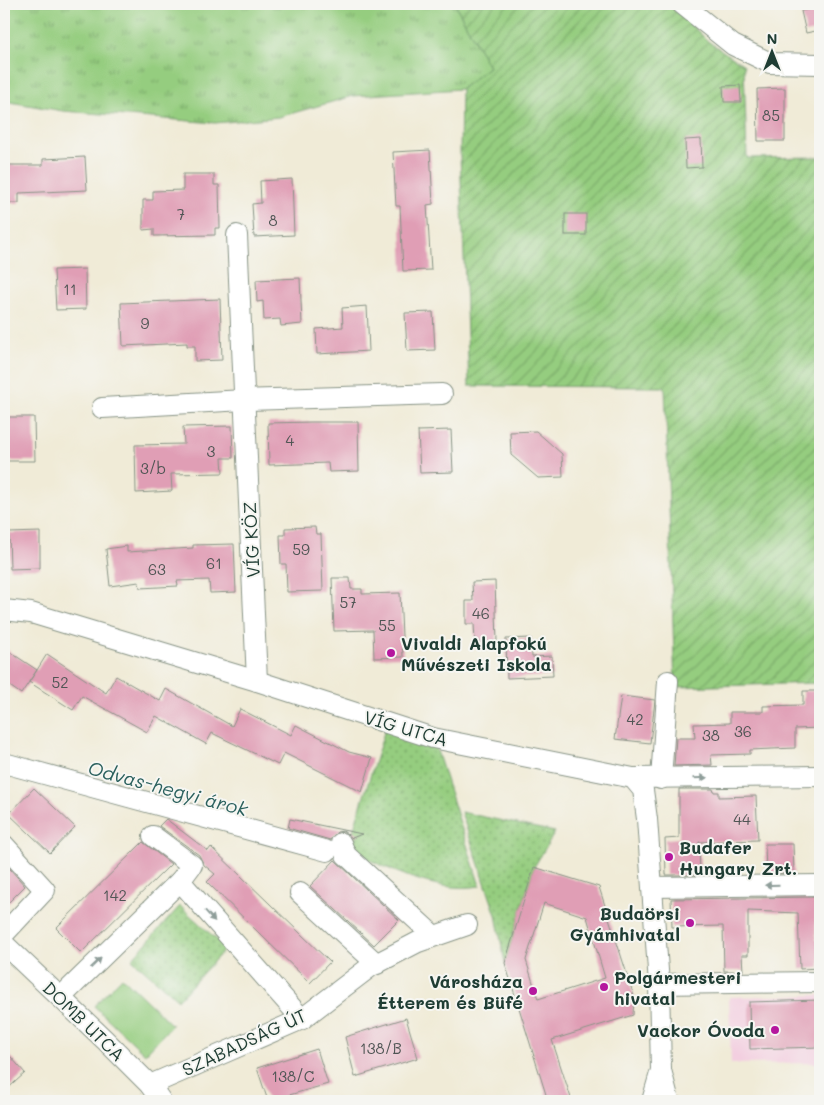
<svg xmlns="http://www.w3.org/2000/svg" width="824" height="1105" viewBox="0 0 824 1105" font-family="Mali,sans-serif">
	<style>
		.built { fill: #f3cfe0 }
		.grass { fill: url(#grass-tufts); stroke: #5a855a }
		.park { fill: url(#park-dots); stroke: #5a855a }
		.garden { fill: url(#garden-furrows); stroke: #5a855a }
		.pitch { fill: #95cd7f; stroke: #5a855a }
		.building { fill: #e09eb5; fill-rule: evenodd }
		.lines { fill: none; stroke-linecap: round; stroke-linejoin: round }
		.minor-casing { stroke: #889486; stroke-width: 22 }
		.minor { stroke: #fff; stroke-width: 20 }
		.oneway { fill: #8f9e9a }
		.poi-dot { fill: #b5179e; stroke: #f6f6f2; stroke-width: 2 }
		.labels { text-anchor: middle; dominant-baseline: central; stroke-width: 4; stroke-linejoin: round; paint-order: stroke }
		.number-label { font-size: 15px; fill: #4f5554 }
		.street-label { font-size: 18px; fill: #1f3d34; stroke: #f6f6f2 }
		.poi-label { font-size: 18px; font-weight: bold; fill: #1f3d34; stroke: #f6f6f2; text-anchor: start }
		.water-label { font-size: 19px; font-style: italic; fill: #2a605d; stroke: #f6f6f2 }
	</style>
	<defs>
		<pattern id="grass-tufts" width="24" height="20" patternUnits="userSpaceOnUse" patternTransform="scale(1.25)"><rect width="24" height="20" fill="#95cd7f"/><path d="M3 7l-1-3M5 7V3M7 7l1-3M15 17l-1-3M17 17v-4M19 17l1-3" fill="none" stroke="#79a869"/></pattern>
		<pattern id="park-dots" width="8" height="8" patternUnits="userSpaceOnUse" patternTransform="scale(1.25)"><rect width="8" height="8" fill="#95cd7f"/><path d="M2 2h.1M6 6h.1" fill="none" stroke="#79a869" stroke-width="1.8" stroke-linecap="round"/></pattern>
		<pattern id="garden-furrows" width="10" height="10" patternUnits="userSpaceOnUse" patternTransform="scale(1.25)"><rect width="10" height="10" fill="#95cd7f"/><path d="M-1 1l2-2M0 10L10 0M9 11l2-2" fill="none" stroke="#79a869"/></pattern>
	</defs>
	<rect width="100%" height="100%" fill="#f6f6f2"/>
	<filter id="ink" filterUnits="userSpaceOnUse"><feTurbulence type="fractalNoise" baseFrequency=".02" numOctaves="2"/><feDisplacementMap in="SourceGraphic" scale="10" xChannelSelector="R" yChannelSelector="G"/><feConvolveMatrix kernelMatrix="1 2 1 2 8 2 1 2 1" color-interpolation-filters="sRGB"/></filter>
	<filter id="wash" filterUnits="userSpaceOnUse"><feTurbulence type="fractalNoise" baseFrequency=".0096" numOctaves="4" result="noise"/><feDisplacementMap in="SourceGraphic" scale="20" xChannelSelector="R" yChannelSelector="G"/><feGaussianBlur stdDeviation="1.12" result="paint"/><feColorMatrix in="noise" values="0 0 0 0 0 0 0 0 0 0 0 0 0 0 0 0 0 1.4 0 .05"/><feComposite in="paint" operator="in"/></filter>
	<g filter="url(#wash)">
		<rect width="100%" height="100%" fill="#f0ebd7"/>
		<path class="built" d="M820,995V1063L731,1064L729,997Z"/>
		<path class="grass" d="M4,4H455L489,67L461,89L353,96L279,117L215,123L63,111L4,101Z"/>
		<g class="park">
			<path d="M387,723L433,738L480,886C434,894 389,868 347,850Z"/>
			<path d="M461,812L555,832L534,867L505,963L496,915Z"/>
			<path d="M180,906L226,948L178,1000L132,959Z"/>
		</g>
		<path class="garden" d="M455,4H670L709,42L744,65L747,158L820,157V683L675,687L665,387L469,386L460,155L461,89L489,67Z"/>
		<path class="pitch" d="M122,977L172,1025L145,1054L94,1006Z"/>
		<g id="blocks">
			<g class="building">
				<path d="M820,7V30L806,33L801,11Z"/>
				<path d="M740,85L741,102H724L723,86Z"/>
				<path d="M785,88V141H758L757,89Z"/>
				<path d="M701,139L702,167L686,168L685,140Z"/>
				<path d="M430,150L433,204L427,205L431,270L403,271L400,206H396L393,152Z"/>
				<path d="M85,157L87,190L19,193V203H4V165H43V159Z"/>
				<path d="M183,174H214V185H219L220,228H215V235L154,236V229L143,230V200H153V191L183,190Z"/>
				<path d="M292,179L294,235L254,237L252,204L261,203L260,181Z"/>
				<rect x="565" y="214" width="21" height="21"/>
				<path d="M85,269L86,309L56,310L54,270Z"/>
				<path d="M300,278L302,324L281,326L280,319L264,320L263,301L257,302L256,280Z"/>
				<path d="M220,299L222,360L195,361V346H187V343L123,346L121,303Z"/>
				<path d="M367,306L369,351L317,354L316,329L343,327L342,308Z"/>
				<path d="M433,312L435,350L407,351L405,313Z"/>
				<path d="M4,417H34L35,461H4Z"/>
				<path d="M311,422H358L359,471L329,472L328,463L269,465L268,423Z"/>
				<path d="M232,426L233,458H222L223,473L171,474L172,491L136,493L135,445L184,444L183,427Z"/>
				<path d="M451,430L453,472L420,473L418,431Z"/>
				<path d="M536,431L562,454L563,477L538,478L511,455L510,432Z"/>
				<path d="M315,527L316,534H321L323,591L287,592L286,564H281L280,535H285V528Z"/>
				<path d="M40,532V568L10,569L9,533Z"/>
				<path d="M234,544L236,592L210,593L209,580L177,581L178,586L140,588L139,582L110,586L106,549L127,546V552L193,548V545Z"/>
				<path d="M332,578H350L351,589H362V594L400,593L403,657L374,658L373,630L334,631Z"/>
				<path d="M495,581L497,642H475L474,624H466V601H473L472,582Z"/>
				<path d="M531,638L532,657L552,656L553,676L507,678L506,639Z"/>
				<path d="M4,648L37,670L47,654L106,693L116,676L160,701L166,689L232,726L240,709L291,735L296,725L349,752L372,758L362,792L284,753L278,765L212,733L206,744L156,716L147,732L82,696L73,710L29,682L37,670L21,694L4,682Z"/>
				<path d="M803,691H820V728L795,729V748L750,750V754L711,755L712,765L674,766L676,738H695L694,724L730,723V712H763V706L803,705Z"/>
				<path d="M621,696L655,700L650,743L615,739Z"/>
				<path d="M34,788L75,827L50,853L9,814Z"/>
				<path d="M679,789H713L714,792H719V797L756,796L758,840L699,842L700,875H666L665,839L679,838Z"/>
				<path d="M166,819L208,851L211,847L330,962L310,983L207,882L215,874L204,865L199,855L159,826Z"/>
				<path d="M290,819L362,834L352,838L343,831L337,832L330,840L288,828Z"/>
				<path d="M143,842L171,864L81,953L56,928Z"/>
				<path d="M765,844H793L794,873L766,874Z"/>
				<path d="M335,860L399,920L374,945L310,886Z"/>
				<path d="M4,862L25,886L4,907Z"/>
				<path d="M534,867L599,887L634,996L633,1015L552,1040L572,1101H548L505,963ZM544,903L587,917L605,978L538,999L526,960Z"/>
				<path d="M815,897L816,940H819L820,968L800,969L798,913L748,911V955H742L743,971H724L723,926L672,927L671,899Z"/>
				<path d="M820,1000V1047L750,1049L749,1002Z"/>
				<path d="M406,1018L418,1058L355,1077L345,1037Z"/>
				<path d="M4,1049L25,1073L4,1092Z"/>
				<path d="M317,1049L328,1084L268,1101L257,1068Z"/>
			</g>
		</g>
	</g>
	<g filter="url(#ink)">
		<use href="#blocks" fill-opacity="0" stroke="#889486" stroke-width="1"/>
		<g class="lines">
			<g class="minor-casing">
				<g id="minor">
					<path d="M682,4L733,45L770,63L820,64"/>
					<path d="M237,235L257,681"/>
					<path d="M102,408L244,400L442,394"/>
					<path d="M4,610L31,613L257,681L433,738L633,778L820,776"/>
					<path d="M4,763L327,851"/>
					<path d="M633,778L643,790L647,819L659,984L661,1070L669,1101"/>
					<path d="M661,779L668,681"/>
					<path d="M153,836L192,865L180,881"/>
					<path d="M341,843L346,855L434,936"/>
					<path d="M4,845L45,890L4,934"/>
					<path d="M652,887L820,885"/>
					<path d="M300,893L377,964"/>
					<path d="M4,944L105,1040L150,1085L161,1101"/>
					<path d="M659,984L820,982"/>
					<path d="M61,997L180,881L302,1019"/>
					<path d="M150,1085L302,1019L370,967L418,942L467,925"/>
					<path d="M652,1101L661,1070"/>
				</g>
			</g>
			<use href="#minor" class="minor"/>
		</g>
		<defs><path id="oneway-solid" d="M-6-.8H1V-3.2L6.5 0L1 3.2V.8H-6Z" transform="scale(1.25)"/></defs>
		<g class="oneway">
			<use href="#oneway-solid" transform="translate(700 778) rotate(-1)"/>
			<use href="#oneway-solid" transform="translate(772 885) rotate(179)"/>
			<use href="#oneway-solid" transform="translate(210 916) rotate(48)"/>
			<use href="#oneway-solid" transform="translate(96 963) rotate(-44)"/>
		</g>
	</g>
	<g class="poi-dot">
		<circle cx="391" cy="653" r="5"/>
		<circle cx="669" cy="857" r="5"/>
		<circle cx="690" cy="923" r="5"/>
		<circle cx="604" cy="987" r="5"/>
		<circle cx="533" cy="991" r="5"/>
		<circle cx="775" cy="1030" r="5"/>
	</g>
	<g class="labels">
		<g class="number-label">
			<text x="771" y="115">85</text>
			<text x="181" y="214">7</text>
			<text x="273" y="220">8</text>
			<text x="70" y="289">11</text>
			<text x="145" y="323">9</text>
			<text x="290" y="440">4</text>
			<text x="211" y="451">3</text>
			<text x="153" y="468">3/b</text>
			<text x="301" y="549">59</text>
			<text x="214" y="563">61</text>
			<text x="157" y="569">63</text>
			<text x="348" y="602">57</text>
			<text x="481" y="613">46</text>
			<text x="387" y="625">55</text>
			<text x="60" y="682">52</text>
			<text x="635" y="719">42</text>
			<text x="743" y="731">36</text>
			<text x="711" y="735">38</text>
			<text x="742" y="819">44</text>
			<text x="115" y="895">142</text>
			<text x="381" y="1048">138/B</text>
			<text x="293" y="1076">138/C</text>
		</g>
		<g class="street-label">
			<text transform="translate(251 540) rotate(-93)">VÍG KÖZ</text>
			<text transform="translate(406 728) rotate(16)">VÍG UTCA</text>
			<text transform="translate(84 1021) rotate(44)">DOMB UTCA</text>
			<text transform="translate(244 1042) rotate(-25)">SZABADSÁG ÚT</text>
		</g>
		<g class="poi-label">
			<text x="401" y="643">Vivaldi Alapfokú<tspan x="401" dy="21">Művészeti Iskola</tspan></text>
			<text x="679" y="847">Budafer<tspan x="679" dy="21">Hungary Zrt.</tspan></text>
			<text x="680" y="913" text-anchor="end">Budaörsi<tspan x="680" dy="21">Gyámhivatal</tspan></text>
			<text x="614" y="977">Polgármesteri<tspan x="614" dy="21">hivatal</tspan></text>
			<text x="523" y="981" text-anchor="end">Városháza<tspan x="523" dy="21">Étterem és Büfé</tspan></text>
			<text x="765" y="1030" text-anchor="end">Vackor Óvoda</text>
		</g>
		<g class="water-label">
			<text transform="translate(168 788) rotate(15)">Odvas-hegyi árok</text>
		</g>
	</g>
	<rect width="824" height="1105" fill="none" stroke="#f6f6f2" stroke-width="20"/>
	<g transform="translate(772 52)" stroke="#f6f6f2" stroke-width="4" paint-order="stroke">
	<path d="M0-4L9 19L0 12L-9 19Z" fill="#1f3d34"/>
	<text y="-8" font-size="14" font-weight="bold" text-anchor="middle" fill="#1f3d34">N</text>
	</g>
</svg>
